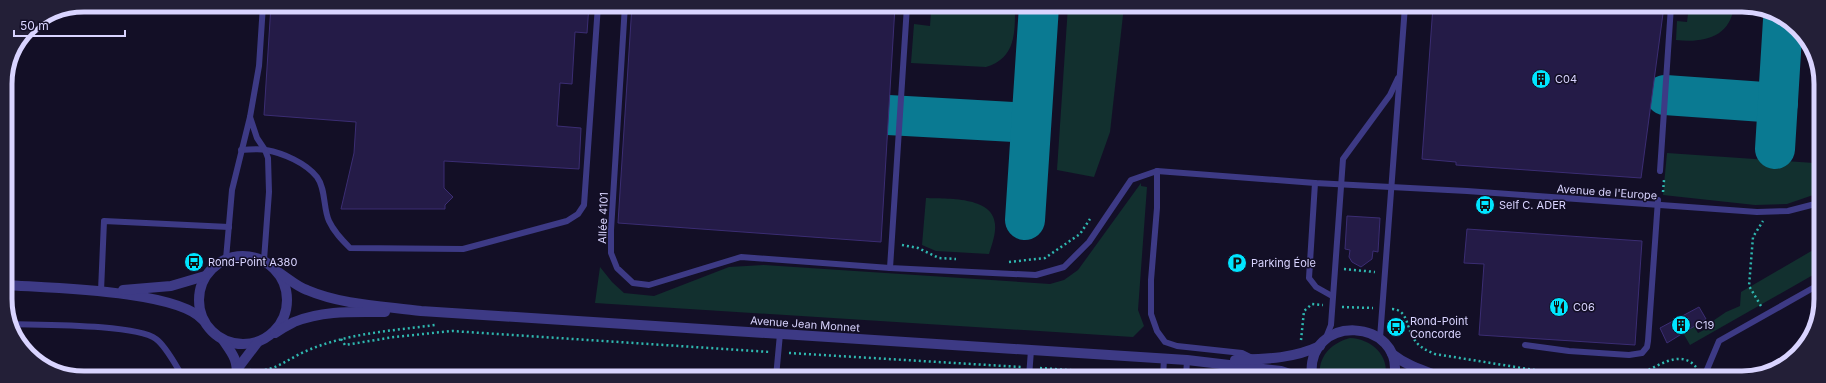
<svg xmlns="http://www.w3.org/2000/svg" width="1826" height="383" viewBox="0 0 1826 383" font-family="Inter,sans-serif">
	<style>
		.green { fill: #12302f }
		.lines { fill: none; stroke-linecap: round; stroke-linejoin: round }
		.taxiway { stroke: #0a7a92; stroke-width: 40 }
		.building { fill: #241b47; stroke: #3b2d73 }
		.path { stroke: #2fb8b0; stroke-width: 2.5; stroke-dasharray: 2 3; stroke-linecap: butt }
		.service { stroke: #3d3a85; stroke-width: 6 }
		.minor { stroke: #3d3a85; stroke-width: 10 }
		.labels { text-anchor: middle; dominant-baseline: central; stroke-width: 3; stroke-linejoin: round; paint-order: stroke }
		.poi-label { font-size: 11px; fill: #d9d4ff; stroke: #130f26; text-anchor: start }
		.street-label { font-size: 11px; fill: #d9d4ff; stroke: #130f26 }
		.rim { fill: none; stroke: #d9d4ff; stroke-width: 5 }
	</style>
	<rect width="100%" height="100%" fill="#130f26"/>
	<g class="green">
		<path d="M915,6H1015C1015,33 1016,58 986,67L911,63L914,24L930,26L931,11L915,10Z"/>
		<path d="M1068,6H1124L1110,132L1094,177L1057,170Z"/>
		<path d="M1689,6H1734C1730,38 1703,43 1676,40L1677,21L1687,22Z"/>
		<path d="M1819,118V193L1787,204L1755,205L1663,195L1667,153L1814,163Z"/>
		<path d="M1141,183V186L1147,187L1138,310L1144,326L1133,337L595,303L600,267L612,282L624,293L654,296L729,267L764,265L1050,284L1064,280L1078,270Z"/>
		<path d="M926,198C946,199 993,196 995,224C996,234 992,244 989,254L936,251L922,245Z"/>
		<path d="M1820,246V271L1690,345L1683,333L1694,326L1698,333L1708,328L1707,325L1726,312L1740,306L1741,292Z"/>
		<path d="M1350,338C1371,339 1390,355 1385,378H1320C1317,357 1331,343 1350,338Z"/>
	</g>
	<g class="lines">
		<g class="taxiway">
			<path d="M1665,95L1778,103"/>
			<path d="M888,115L1031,123"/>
			<path d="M1775,149L1783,20"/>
			<path d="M1025,220L1039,6"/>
		</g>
	</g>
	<g class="building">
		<path d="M271,5H589L587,33L575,32L572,84L560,83L557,126L581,128L579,169L444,161V188L453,197L445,205V209H341L354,153L356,122L264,115Z"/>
		<path d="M632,5L895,6L881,242L618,223Z"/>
		<path d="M1433,6H1664L1641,178L1456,165V162L1422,159Z"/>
		<path d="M1347,216L1380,218L1378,252L1373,251L1372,259L1361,267L1352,262L1349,257L1350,250L1345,249Z"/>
		<path d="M1467,229L1642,241L1635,345L1479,335L1484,264L1464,263Z"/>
		<path d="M1699,307L1706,319L1667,343L1660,328Z"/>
	</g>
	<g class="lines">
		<g class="path">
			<path d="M1663,192L1664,180"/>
			<path d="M902,245L918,248L939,258L956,259"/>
			<path d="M1009,262L1045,258L1080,234L1090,219"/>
			<path d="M1344,269L1375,272"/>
			<path d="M1761,306L1749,286L1753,237L1763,221"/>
			<path d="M1342,307L1373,308"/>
			<path d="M1392,309C1408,310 1406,326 1413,337C1418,347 1426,350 1435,354L1584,378"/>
			<path d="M341,339L345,345L394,337L452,331L770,352"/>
			<path d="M1301,340L1304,311L1312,304L1323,305"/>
			<path d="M789,353L1021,367"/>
			<path d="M1040,368L1153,376"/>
			<path d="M250,370C271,374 286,360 304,352C346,333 391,331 435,325"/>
			<path d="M252,377L254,371"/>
			<path d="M1620,378C1626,377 1631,376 1636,375C1654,370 1679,347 1696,367"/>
		</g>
		<g class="service">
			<path d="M625,5L611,230V253L617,268L633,283L649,285L741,257L890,268L1036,275L1064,267L1089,242L1131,180L1157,171L1315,183L1467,191L1757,212L1788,211L1819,203"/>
			<path d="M250,117L259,66L263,5"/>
			<path d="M241,150C249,150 258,148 266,150C283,153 306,163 317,177C326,189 323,208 329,221C334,232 342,240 350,248L463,249L567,221L578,214L584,205L598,5"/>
			<path d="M1157,171V208L1151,280V314L1157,331L1165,342L1177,346L1242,353L1252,358"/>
			<path d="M1660,171L1671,6"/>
			<path d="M1315,183L1309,278L1316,287L1332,296"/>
			<path d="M226,259L232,190L250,117L257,138L265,150L268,158L269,192L264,260"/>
			<path d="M890,268L907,6"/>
			<path d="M101,291L104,221L229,227"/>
			<path d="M11,324C41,325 137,324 156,339C166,346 176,366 183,377"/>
			<path d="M1380,338L1405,6"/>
			<path d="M1325,340L1331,325L1343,159L1390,95L1398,78"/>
			<path d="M1525,345L1569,351L1629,355L1642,353L1647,347L1648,341L1658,200"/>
			<path d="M776,377L780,334"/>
			<path d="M1029,377L1031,350"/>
			<path d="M1163,377L1164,359"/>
			<path d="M1186,377L1187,360"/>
			<path d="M1695,378L1706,372L1719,341L1820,284"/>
		</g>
		<g class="minor">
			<circle cx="243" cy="300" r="44"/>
			<path d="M278,272C288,278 296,286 307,290C342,305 383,306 421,311L1187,360L1281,371L1299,377"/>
			<path d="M6,285C47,288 177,290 203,320"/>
			<path d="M123,290L171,286L205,276"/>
			<path d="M275,333C281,329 288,325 294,322C323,310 355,312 385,312"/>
			<path d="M223,340C232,353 239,361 236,377"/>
			<path d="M1392,354C1407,366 1425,371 1443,378"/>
			<path d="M1235,360C1265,359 1292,359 1320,346"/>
			<path d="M238,368L257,343"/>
			<path d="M1312,378C1304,311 1406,318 1394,378"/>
		</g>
	</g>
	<defs>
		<g id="building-disc" transform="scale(1)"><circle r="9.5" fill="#00e5ff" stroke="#130f26"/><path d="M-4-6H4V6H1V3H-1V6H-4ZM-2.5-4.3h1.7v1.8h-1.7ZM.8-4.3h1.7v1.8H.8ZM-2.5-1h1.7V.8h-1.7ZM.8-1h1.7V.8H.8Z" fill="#111"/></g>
		<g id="bus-disc" transform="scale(1)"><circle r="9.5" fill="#00e5ff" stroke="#130f26"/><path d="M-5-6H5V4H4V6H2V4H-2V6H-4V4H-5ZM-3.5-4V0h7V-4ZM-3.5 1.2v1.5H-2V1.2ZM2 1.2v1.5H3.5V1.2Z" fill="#111"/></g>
		<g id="parking-disc" transform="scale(1)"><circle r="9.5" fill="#00e5ff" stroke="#130f26"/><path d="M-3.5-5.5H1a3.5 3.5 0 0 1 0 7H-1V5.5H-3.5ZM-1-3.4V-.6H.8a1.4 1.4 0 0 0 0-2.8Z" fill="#111"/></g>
		<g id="restaurant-disc" transform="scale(1)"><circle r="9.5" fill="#00e5ff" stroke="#130f26"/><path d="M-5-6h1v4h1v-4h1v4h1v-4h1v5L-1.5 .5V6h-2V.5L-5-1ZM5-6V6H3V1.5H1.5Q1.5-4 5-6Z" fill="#111"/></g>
	</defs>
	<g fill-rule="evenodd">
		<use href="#building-disc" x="1541" y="79"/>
		<use href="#bus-disc" x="1485" y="205"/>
		<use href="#bus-disc" x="194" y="262"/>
		<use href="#parking-disc" x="1237" y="263"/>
		<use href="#restaurant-disc" x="1559" y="307"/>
		<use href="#building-disc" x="1681" y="325"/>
		<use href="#bus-disc" x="1396" y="327"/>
	</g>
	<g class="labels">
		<g class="poi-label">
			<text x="1555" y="79">C04</text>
			<text x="1499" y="205">Self C. ADER</text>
			<text x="208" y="262">Rond-Point A380</text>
			<text x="1251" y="263">Parking Éole</text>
			<text x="1573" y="307">C06</text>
			<text x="1410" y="321">Rond-Point<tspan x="1410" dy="13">Concorde</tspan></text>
			<text x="1695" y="325">C19</text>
		</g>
		<g class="street-label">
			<text transform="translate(1607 192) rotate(4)">Avenue de l'Europe</text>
			<text transform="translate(603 218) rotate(-88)">Allée 4101</text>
			<text transform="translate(805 324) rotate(4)">Avenue Jean Monnet</text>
		</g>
	</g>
	<path d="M0 0H1826V383H0ZM84 12H1742A72 72 0 0 1 1814 84V299A72 72 0 0 1 1742 371H84A72 72 0 0 1 12 299V84A72 72 0 0 1 84 12Z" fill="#231f37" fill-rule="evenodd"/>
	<path class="rim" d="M84 12H1742A72 72 0 0 1 1814 84V299A72 72 0 0 1 1742 371H84A72 72 0 0 1 12 299V84A72 72 0 0 1 84 12Z"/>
	<path d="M14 30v6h111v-6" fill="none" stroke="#d9d4ff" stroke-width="2"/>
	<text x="20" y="30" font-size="12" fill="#d9d4ff" stroke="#130f26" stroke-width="3" paint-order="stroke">50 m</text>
</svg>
